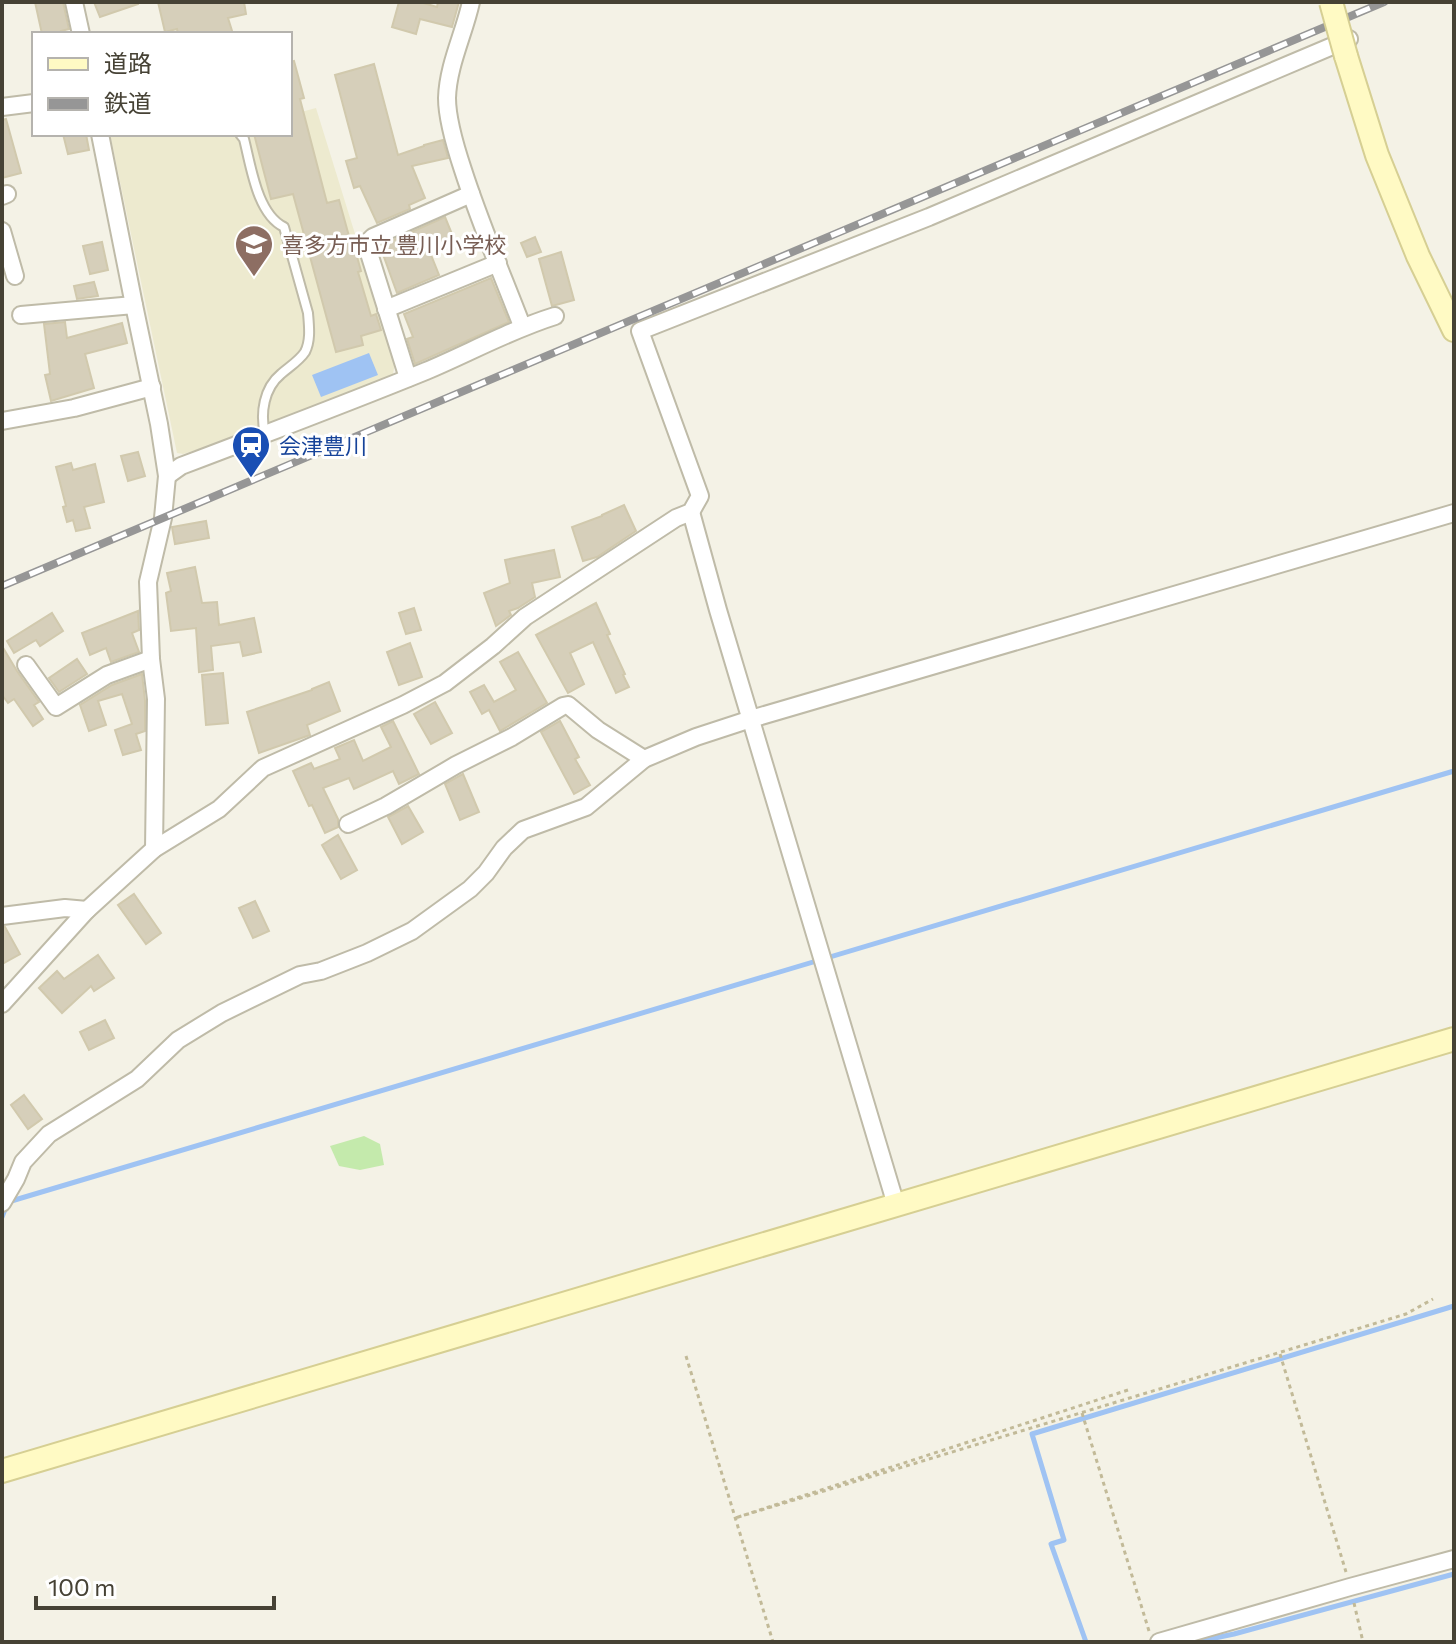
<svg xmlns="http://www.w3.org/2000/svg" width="1456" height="1644" viewBox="0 0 1456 1644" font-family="Commissioner,'Noto Sans JP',sans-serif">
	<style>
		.education { fill: #edeacf }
		.green { fill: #c4eaac }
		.water { fill: #9fc3f3 }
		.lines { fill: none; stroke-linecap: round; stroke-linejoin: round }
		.stream { stroke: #9fc3f3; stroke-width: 5 }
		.building { fill: #d6cfba; stroke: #d1c9ad; stroke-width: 2 }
		.lane-casing { stroke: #bfbba8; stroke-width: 12 }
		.street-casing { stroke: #bfbba8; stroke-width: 20 }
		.secondary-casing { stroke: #d6cf93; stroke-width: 26 }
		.path { stroke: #c2ba98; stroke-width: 3; stroke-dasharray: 4 4; stroke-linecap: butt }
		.lane { stroke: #fff; stroke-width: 8 }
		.street { stroke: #fff; stroke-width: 16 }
		.secondary { stroke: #fffac4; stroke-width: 22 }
		.rail-casing { stroke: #969696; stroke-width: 8 }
		.rail { stroke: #fff; stroke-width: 5; stroke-dasharray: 15; stroke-linecap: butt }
		.secondary-bridge-casing { stroke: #d6cf93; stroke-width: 26; stroke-linecap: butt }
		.secondary-bridge { stroke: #fffac4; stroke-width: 22 }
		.labels { text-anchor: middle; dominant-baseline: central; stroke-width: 6; stroke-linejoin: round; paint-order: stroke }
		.education-label { font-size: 22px; fill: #785e54; stroke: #fff; text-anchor: start }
		.transit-label { font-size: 22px; fill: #164399; stroke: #fff; text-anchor: start }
	</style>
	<rect width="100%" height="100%" fill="#f4f2e6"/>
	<path class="education" d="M316,108L395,363L393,374L386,381L285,419L196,450L183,454L177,453L110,134H174L208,137L219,134H290V115Z"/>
	<path class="green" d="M364,1136L380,1144L384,1165L360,1170L339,1166L330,1146Z"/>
	<path class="water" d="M369,353L378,375L321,397L312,375Z"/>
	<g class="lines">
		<g class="stream">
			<path d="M2,1217L8,1202L1454,771"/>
			<path d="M1086,1642L1051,1544L1064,1540L1032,1434L1454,1306"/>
			<path d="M1196,1642L1234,1634L1454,1574"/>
		</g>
	</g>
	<g class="building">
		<path d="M35,2H63L69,29L61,31L62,34H42Z"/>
		<path d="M94,2H138V4L100,17Z"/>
		<path d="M158,2H244L246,14L228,18L233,34H178L177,29L165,32Z"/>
		<path d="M399,2H420L437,7L438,2H459L452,27L420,19L416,34L392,27Z"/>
		<path d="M294,61L304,98L300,99L327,203L339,200L352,247L354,246L361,271L358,272L371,316L376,314L381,330L361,336L363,345L336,352L293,194L271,199L254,134H290V62Z"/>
		<path d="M374,64L398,155L424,146V145L443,140L448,158L412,166L425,198L409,205L410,209L377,223L360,186L354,188L346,161L357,158L335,75Z"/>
		<path d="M6,119L21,173L2,178V120Z"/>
		<path d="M63,134H86L89,150L68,154Z"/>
		<path d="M445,217L454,239L429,250L439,275L397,293L380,246Z"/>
		<path d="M535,237L541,252L527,257L521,243Z"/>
		<path d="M102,242L108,270L90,274L83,246Z"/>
		<path d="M561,252L574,300L552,306L539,259Z"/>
		<path d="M491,278L509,322L415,364L407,339L413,337L404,314Z"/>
		<path d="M94,282L98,296L77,299L74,286Z"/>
		<path d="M65,322L67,338L122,323L127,343L85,354L94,388L51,401L45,375L50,374L44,324Z"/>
		<path d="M138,452L145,476L128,481L121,456Z"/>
		<path d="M71,463L73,470L95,464L104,502L84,507L90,528L76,531L73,520L67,522L63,507L66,506L56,467Z"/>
		<path d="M624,505L636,531L597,557L583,561L572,527L602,516V515Z"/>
		<path d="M206,521L209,538L175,544L172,527Z"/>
		<path d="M554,550L560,577L532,583L535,597L518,608L509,611L511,615L496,626L484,593L510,583L505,560Z"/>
		<path d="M195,567L202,603L217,602L219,625L254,618L261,652L243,656L240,642L211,646L213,670L199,672L196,628L171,631L166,593L171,591L167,573Z"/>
		<path d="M596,603L610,634L607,635L625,674L623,675L629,687L616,693L593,642L570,653L584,684L568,693L536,635Z"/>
		<path d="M414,608L421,630L406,634L399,613Z"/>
		<path d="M138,611L139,630L132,633L139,652L111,662L106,648L90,655L82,633Z"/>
		<path d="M52,613L63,631L40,646L36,640L14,653L7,641Z"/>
		<path d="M410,643L422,677L399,685L387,652Z"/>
		<path d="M2,646L17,671L39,702L34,705L43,719L33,726L14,699L8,703L2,695Z"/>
		<path d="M518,652L547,703L500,731L489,710L482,714L470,692L484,685L494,702L516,690L500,662Z"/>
		<path d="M77,659L87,674L59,692L49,678Z"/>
		<path d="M223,673L228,723L206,725L202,675Z"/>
		<path d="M142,674L145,700V731L136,734L141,750L123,755L115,730L132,724L122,694L98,701L106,725L89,731L80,705L112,685Z"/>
		<path d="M329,682L340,711L307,725L310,735L259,753L247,712L312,690V689Z"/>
		<path d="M435,702L452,733L431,744L414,714Z"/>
		<path d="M393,721L419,774L399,784L393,771L354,789L349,778L323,788L338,819V827L325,833L312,805L309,806L293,771L311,763L314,769L340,759L335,748L354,740L363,761L391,747L381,727Z"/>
		<path d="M560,721L579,757L575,759L590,785L574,794L541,732Z"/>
		<path d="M463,774L479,812L460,820L445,784Z"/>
		<path d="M408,806L423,832L402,844L388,817Z"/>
		<path d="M338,835L357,870L341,879L322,845Z"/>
		<path d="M134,894L161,933L146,944L118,905Z"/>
		<path d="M255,901L269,931L253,938L239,908Z"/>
		<path d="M2,927H5L20,954L2,964Z"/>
		<path d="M98,955L114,978L94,991L91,986L62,1013L39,988L57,971L64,979Z"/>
		<path d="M105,1020L114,1038L89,1050L80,1032Z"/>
		<path d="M24,1095L42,1119L28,1129L11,1105Z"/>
	</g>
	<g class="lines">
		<g class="lane-casing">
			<path id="lane" d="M240,134L244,139C251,166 257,214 284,227L308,313C309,326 311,340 305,352C299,361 289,367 281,374C264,388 260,413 265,434"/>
		</g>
		<g class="street-casing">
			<g id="street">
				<path d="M74,2L81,34"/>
				<path d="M471,2C464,34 448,65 447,98C447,120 456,149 463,170C480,223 502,274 522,326"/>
				<path d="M2,107L34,103"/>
				<path d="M100,134L134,305L159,424L167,476L163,518L148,582L151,659L156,699L154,849"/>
				<path d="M2,196L7,194"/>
				<path d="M2,231L15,276"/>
				<path d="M386,309L498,263"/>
				<path d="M21,315L134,305"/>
				<path d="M408,378L368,250L369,241L373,237L471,194"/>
				<path d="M2,421L74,408L152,387"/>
				<path d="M167,476L181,466C263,435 345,404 426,371C469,353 510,330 555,316"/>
				<path d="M691,512L718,610L896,1205"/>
				<path d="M26,665L56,707L107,675L151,659"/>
				<path d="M348,824L386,806L456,765L512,737L563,706L568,705L598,730L644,759"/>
				<path d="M2,916L65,908L87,910"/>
				<path d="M2,1004L87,910L154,849L219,809L263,768L403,705L445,683L493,646L525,617L676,518L691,512L700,496L640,331L929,217L1349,39"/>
				<path d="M2,1203L16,1179L23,1162L49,1134L137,1079L178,1040L222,1013L300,975L321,971L367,953L412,931L470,889L486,873L504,848L523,830L586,807L644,759L696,737L751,719L1454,513"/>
				<path d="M1159,1642L1350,1587L1454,1559"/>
			</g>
		</g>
		<g class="secondary-casing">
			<g id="secondary">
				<path d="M1346,56L1377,155L1418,256L1454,330"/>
				<path d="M2,1471L1454,1039"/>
			</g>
		</g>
		<g class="path">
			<path d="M1280,1354L1346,1572"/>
			<path d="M686,1356L773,1642"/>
			<path d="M1128,1390L735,1518L1406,1314L1433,1299"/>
			<path d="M1082,1413L1149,1631"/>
			<path d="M1354,1603L1363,1642"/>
		</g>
		<use href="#lane" class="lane"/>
		<use href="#street" class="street"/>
		<use href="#secondary" class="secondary"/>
		<g class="rail-casing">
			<path id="rail" d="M2,586L1384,2"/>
		</g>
		<use href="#rail" class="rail"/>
		<g class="secondary-bridge-casing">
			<path id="secondary-bridge" d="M1331,2L1346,56"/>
		</g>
		<use href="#secondary-bridge" class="secondary-bridge"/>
	</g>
	<defs>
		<g id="school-pin" transform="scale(2)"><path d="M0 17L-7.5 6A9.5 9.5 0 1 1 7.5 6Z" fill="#8d6e63" stroke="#fff"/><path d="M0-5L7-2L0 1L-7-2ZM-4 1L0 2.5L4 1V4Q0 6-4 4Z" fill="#fff"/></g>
		<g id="station-pin" transform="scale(2)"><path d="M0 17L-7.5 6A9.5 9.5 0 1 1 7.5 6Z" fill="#1a4fb4" stroke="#fff"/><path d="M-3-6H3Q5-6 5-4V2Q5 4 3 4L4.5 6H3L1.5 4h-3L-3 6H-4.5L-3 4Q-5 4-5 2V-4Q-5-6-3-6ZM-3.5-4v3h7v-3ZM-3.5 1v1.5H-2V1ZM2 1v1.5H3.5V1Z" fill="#fff"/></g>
	</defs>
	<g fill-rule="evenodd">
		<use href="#school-pin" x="254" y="244"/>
		<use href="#station-pin" x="251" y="445"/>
	</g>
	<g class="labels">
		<g class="education-label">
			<text x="282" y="244">喜多方市立 豊川小学校</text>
		</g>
		<g class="transit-label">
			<text x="279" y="445">会津豊川</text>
		</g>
	</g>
	<rect width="1456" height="1644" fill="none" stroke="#464235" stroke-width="8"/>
	<rect x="32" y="32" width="260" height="104" fill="#ffffff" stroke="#b5b3ae" stroke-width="2"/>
	<rect x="48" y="58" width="40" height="12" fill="#fffac4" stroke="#b5b3ae" stroke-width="2"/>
	<text x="104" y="72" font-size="24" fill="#464235">道路</text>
	<rect x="48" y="98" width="40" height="12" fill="#969696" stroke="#b5b3ae" stroke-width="2"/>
	<text x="104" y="112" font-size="24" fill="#464235">鉄道</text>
	<path d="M36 1596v12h238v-12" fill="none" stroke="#464235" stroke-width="4"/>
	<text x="48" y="1596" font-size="24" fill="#464235" stroke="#ffffff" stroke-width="6" paint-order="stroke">100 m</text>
</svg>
